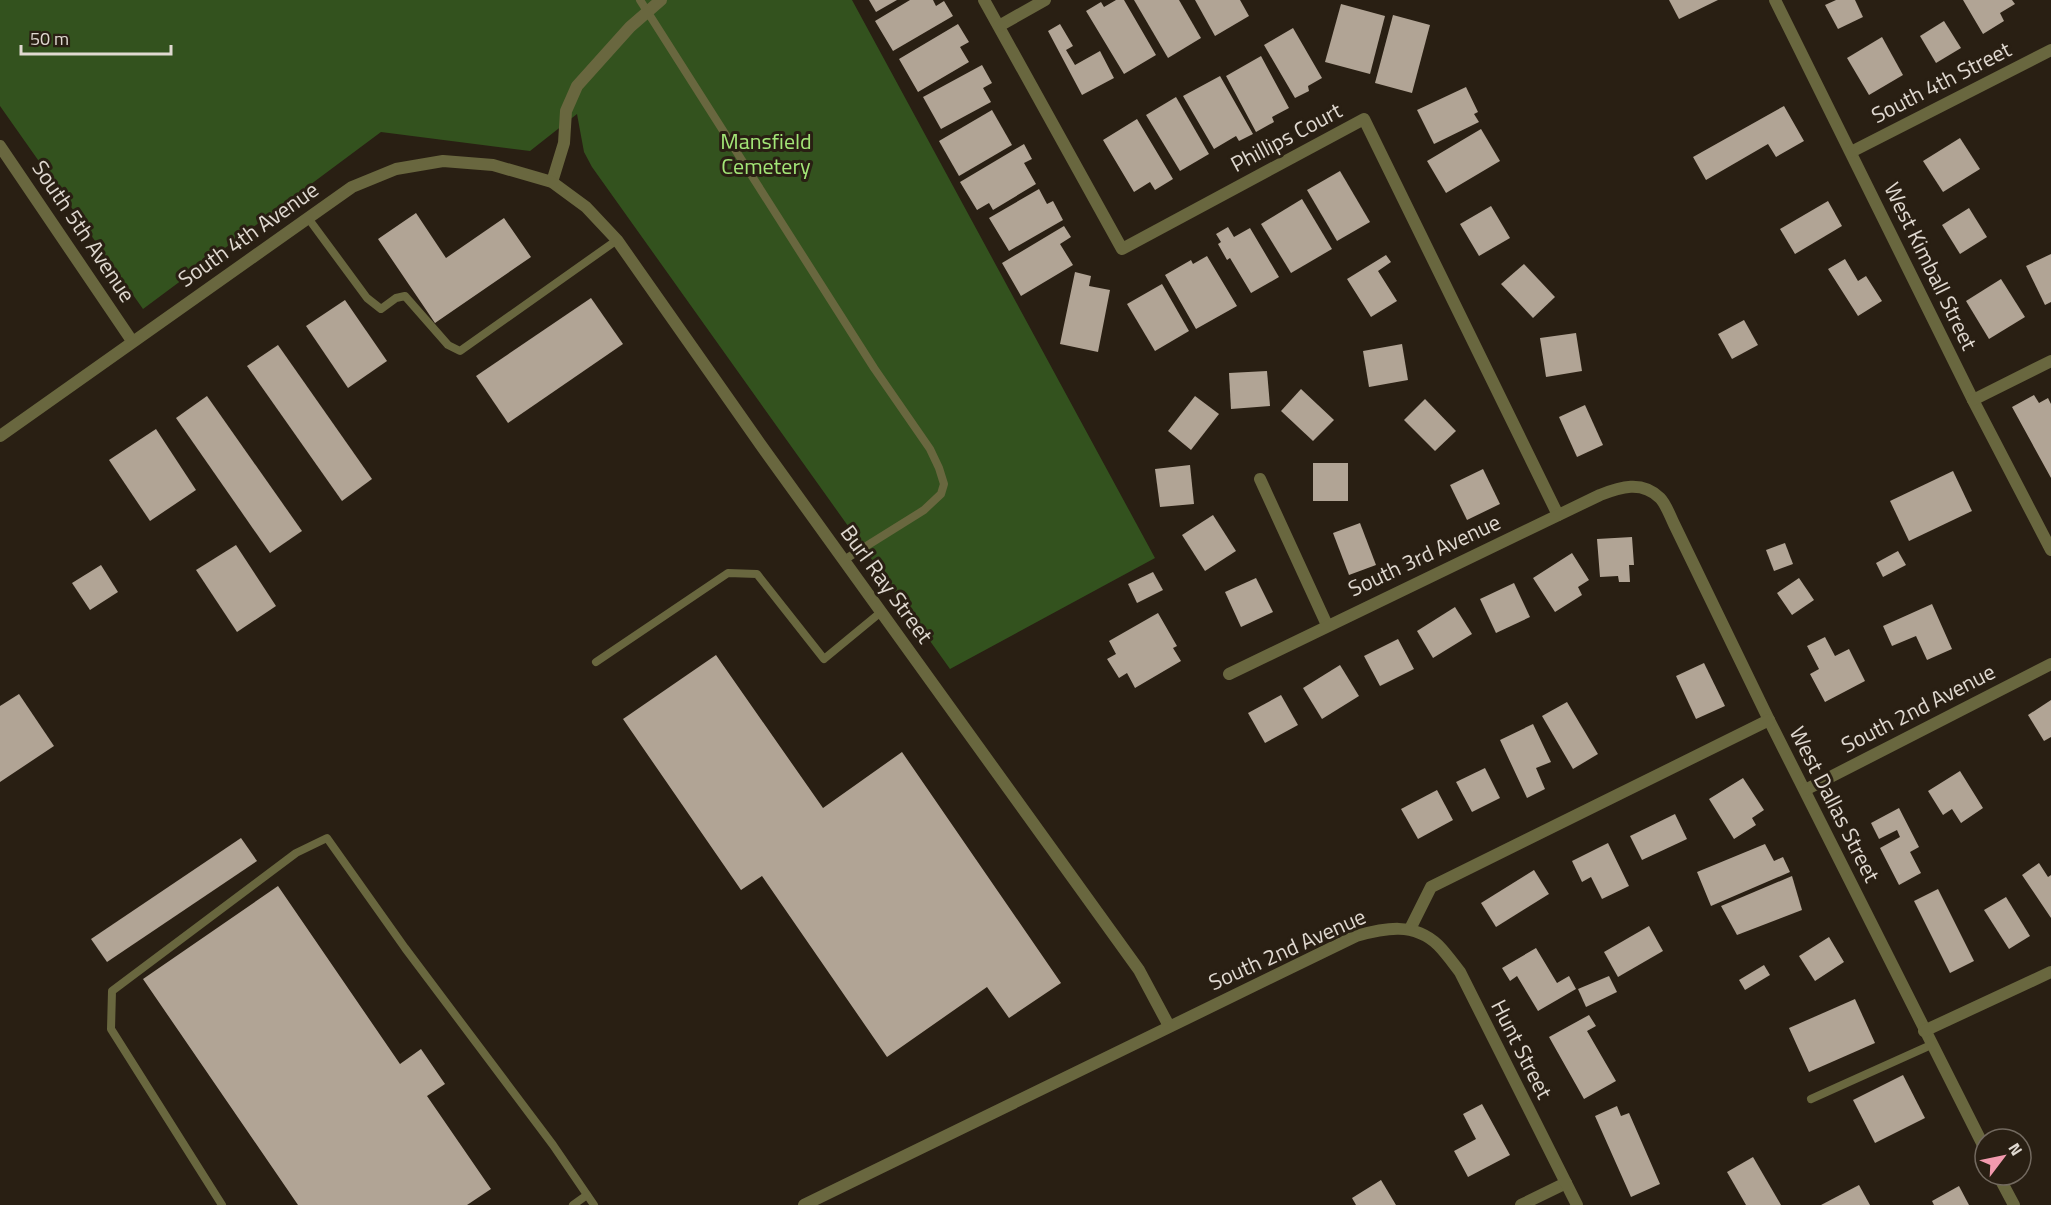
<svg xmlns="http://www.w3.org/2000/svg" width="2051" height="1205" viewBox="0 0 2051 1205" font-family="'Titillium Web',sans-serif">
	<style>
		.green { fill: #33521e }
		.building { fill: #b1a495 }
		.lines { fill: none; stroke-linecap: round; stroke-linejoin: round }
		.service { stroke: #69673f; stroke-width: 8 }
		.minor { stroke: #69673f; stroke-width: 12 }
		.tertiary { stroke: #69673f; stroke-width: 12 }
		.labels { text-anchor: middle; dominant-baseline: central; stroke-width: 6; stroke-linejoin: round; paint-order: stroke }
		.street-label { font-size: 22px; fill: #e0d9d1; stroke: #291f13 }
		.park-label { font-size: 22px; fill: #a3e677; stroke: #291f13 }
	</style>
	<rect width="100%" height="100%" fill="#291f13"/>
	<path class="green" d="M0,0H852L1155,558L950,669L592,167L584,152L577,114L530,151L381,132L143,309L0,106Z"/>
	<g class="building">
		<path d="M869,0H897L876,12Z"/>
		<path d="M910,0H933L936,6L944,1L953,16L893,51L875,21Z"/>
		<path d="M1116,0H1124L1156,55L1124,74L1086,11L1101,2L1104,7Z"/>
		<path d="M1134,0H1179L1201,38L1168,58Z"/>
		<path d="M1195,0H1240L1249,16L1215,36Z"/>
		<path d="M1669,0H1718L1679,19Z"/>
		<path d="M1836,0H1855L1863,17L1838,29L1825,5Z"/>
		<path d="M1963,0H2012L2015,4L2000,13L2004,21L1983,34Z"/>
		<path d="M1341,4L1385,16L1370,74L1325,62Z"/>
		<path d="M1393,15L1430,25L1412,93L1375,83Z"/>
		<path d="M1944,21L1961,48L1936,63L1920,36Z"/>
		<path d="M958,24L969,42L960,47L969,62L918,92L899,59Z"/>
		<path d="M1060,24L1073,46L1066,50L1075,65L1100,51L1114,78L1082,95L1048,31Z"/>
		<path d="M1293,28L1322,78L1308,86L1309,91L1295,98L1264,45Z"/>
		<path d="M1882,37L1903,75L1869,95L1847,58Z"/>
		<path d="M1261,56L1289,108L1272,117L1274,122L1256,132L1226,76Z"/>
		<path d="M982,65L992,83L983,88L991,102L941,129L923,97Z"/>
		<path d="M1220,76L1253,134L1239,141L1236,136L1214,149L1183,96Z"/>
		<path d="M1466,87L1478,112L1474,114L1479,122L1434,144L1417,110Z"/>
		<path d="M1176,97L1209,154L1180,171L1146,115Z"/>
		<path d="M1784,106L1804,141L1776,157L1768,144L1706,180L1693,157Z"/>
		<path d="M992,110L1012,145L959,176L939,141Z"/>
		<path d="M1137,119L1173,179L1155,190L1150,182L1134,192L1103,140Z"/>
		<path d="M1481,129L1500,161L1446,193L1427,161Z"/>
		<path d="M1960,138L1980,169L1943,192L1923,161Z"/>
		<path d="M1024,144L1032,159L1024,163L1036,184L993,210L989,203L977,210L960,182Z"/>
		<path d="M1340,171L1370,222L1337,241L1307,190Z"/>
		<path d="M1039,189L1047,204L1053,201L1063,220L1009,251L989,218Z"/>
		<path d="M1302,199L1332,249L1291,273L1261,224Z"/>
		<path d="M1828,201L1842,226L1795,254L1780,229Z"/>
		<path d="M1491,206L1510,238L1479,256L1460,224Z"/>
		<path d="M1969,208L1987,237L1960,254L1942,225Z"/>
		<path d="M416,213L446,258L504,218L531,257L435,323L378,239Z"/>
		<path d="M1064,226L1071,237L1060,244L1073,265L1021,296L1002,263Z"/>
		<path d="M1228,227L1234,237L1250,228L1279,277L1251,293L1230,258L1227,260L1218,244L1221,242L1216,234Z"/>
		<path d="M2051,254V302L2045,305L2026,266Z"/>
		<path d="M1386,255L1391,262L1378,271L1397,301L1371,317L1347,279Z"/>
		<path d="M1207,256L1237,306L1196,329L1165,275L1191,260L1193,264Z"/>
		<path d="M1845,259L1858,281L1866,276L1882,301L1858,316L1828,269Z"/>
		<path d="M1524,264L1555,297L1533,318L1501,284Z"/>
		<path d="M1075,272L1091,276L1089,286L1110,290L1098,352L1060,344Z"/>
		<path d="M2001,279L2025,317L1989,339L1966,301Z"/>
		<path d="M1162,284L1189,331L1155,351L1127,304Z"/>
		<path d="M591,298L623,344L508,423L476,376Z"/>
		<path d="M345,300L387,361L348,388L306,326Z"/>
		<path d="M1744,320L1758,345L1732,359L1718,334Z"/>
		<path d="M1576,333L1582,371L1546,377L1540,338Z"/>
		<path d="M1402,344L1408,380L1369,387L1363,351Z"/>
		<path d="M278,345L372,479L342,501L247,366Z"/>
		<path d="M1267,371L1270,406L1231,409L1229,373Z"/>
		<path d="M1301,389L1334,420L1313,441L1281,411Z"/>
		<path d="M2034,395L2039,403L2048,398L2051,404V478L2012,407Z"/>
		<path d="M207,396L302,531L270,553L176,418Z"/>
		<path d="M1195,396L1219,414L1191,450L1168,431Z"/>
		<path d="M1425,399L1456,431L1435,451L1404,420Z"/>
		<path d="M1585,405L1603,445L1577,457L1559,417Z"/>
		<path d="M156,429L196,490L150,521L109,460Z"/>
		<rect x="1313" y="463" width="35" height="38"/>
		<path d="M1190,465L1194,504L1160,507L1155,469Z"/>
		<path d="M1483,469L1500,504L1467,520L1450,485Z"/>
		<path d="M1953,471L1972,511L1909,541L1890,501Z"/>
		<path d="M1213,515L1236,551L1205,571L1182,535Z"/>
		<path d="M1360,523L1376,565L1349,575L1333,533Z"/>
		<path d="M1632,537L1634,565H1629L1630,582H1619L1618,576L1600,577L1597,539Z"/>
		<path d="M1785,543L1793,564L1774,571L1766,550Z"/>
		<path d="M236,545L276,606L237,632L196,570Z"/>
		<path d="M1898,551L1906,565L1883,577L1876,563Z"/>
		<path d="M1572,553L1589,580L1578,587L1582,595L1555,612L1533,578Z"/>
		<path d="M101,565L118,592L90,610L72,583Z"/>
		<path d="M1153,572L1163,590L1137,603L1128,584Z"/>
		<path d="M1256,578L1273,612L1241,627L1225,592Z"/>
		<path d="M1799,578L1814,600L1792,615L1777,593Z"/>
		<path d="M1514,583L1530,617L1496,633L1480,599Z"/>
		<path d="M1932,604L1952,649L1927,660L1916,636L1892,646L1883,626Z"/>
		<path d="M1455,607L1472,634L1433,658L1417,631Z"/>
		<path d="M1158,613L1177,646L1173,648L1181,661L1135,688L1127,673L1119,678L1107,659L1116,654L1109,641Z"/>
		<path d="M1825,637L1835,656L1849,649L1865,681L1825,702L1810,674L1819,669L1807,646Z"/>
		<path d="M1398,639L1414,669L1380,686L1364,656Z"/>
		<path d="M716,655L823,808L902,752L1061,983L1009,1018L987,987L887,1057L762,876L741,890L623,719Z"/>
		<path d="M1704,663L1725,706L1696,719L1676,676Z"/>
		<path d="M1340,665L1359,696L1322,719L1303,688Z"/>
		<path d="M19,694L54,746L0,782V706Z"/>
		<path d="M1281,695L1298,725L1265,743L1248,713Z"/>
		<path d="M2051,700V737L2044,741L2028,715Z"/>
		<path d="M1567,702L1598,754L1573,769L1542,716Z"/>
		<path d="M1533,724L1551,762L1536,768L1545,789L1527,798L1500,740Z"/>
		<path d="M1485,768L1500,798L1472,812L1456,782Z"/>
		<path d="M1960,771L1983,808L1961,823L1952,809L1943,815L1928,791Z"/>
		<path d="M1743,778L1764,810L1752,818L1756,825L1734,839L1709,799Z"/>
		<path d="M1437,790L1453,820L1418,839L1401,809Z"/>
		<path d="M1899,808L1919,847L1910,852L1921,873L1899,885L1880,848L1900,837L1897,830L1879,839L1871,823Z"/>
		<path d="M1675,814L1687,839L1642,860L1630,836Z"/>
		<path d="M241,838L257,861L107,962L91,939Z"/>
		<path d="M1608,843L1629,886L1602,899L1591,877L1582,882L1572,861Z"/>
		<path d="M1765,844L1774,861L1783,857L1790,872L1711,906L1697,872Z"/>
		<path d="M2039,863L2048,877L2051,875V918L2022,875Z"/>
		<path d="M1534,870L1549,894L1496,927L1481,903Z"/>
		<path d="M1792,876L1802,910L1737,935L1721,906Z"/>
		<path d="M278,886L400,1064L421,1049L445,1084L427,1096L491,1189L467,1205H298L143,979Z"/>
		<path d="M1938,889L1974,961L1950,973L1914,901Z"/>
		<path d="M2006,897L2030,936L2009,949L1984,910Z"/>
		<path d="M1649,926L1663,951L1618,977L1604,952Z"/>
		<path d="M1829,937L1844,962L1815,981L1799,956Z"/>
		<path d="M1536,948L1557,983L1569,976L1576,989L1538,1011L1517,976L1510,981L1502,968Z"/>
		<path d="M1764,965L1770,975L1745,990L1739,980Z"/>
		<path d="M1609,976L1617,992L1586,1007L1578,989Z"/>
		<path d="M1855,999L1875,1043L1809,1072L1789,1028Z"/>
		<path d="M1589,1015L1596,1026L1587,1031L1616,1081L1584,1099L1549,1037Z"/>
		<path d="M1903,1075L1925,1118L1875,1143L1853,1100Z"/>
		<path d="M1482,1104L1510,1155L1468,1177L1454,1151L1476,1139L1463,1114Z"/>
		<path d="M1617,1106L1621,1116L1629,1113L1660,1184L1631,1197L1595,1116Z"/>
		<path d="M1753,1157L1781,1205H1746L1727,1172Z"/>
		<path d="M1381,1180L1396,1205H1356L1352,1198Z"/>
		<path d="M1859,1185L1870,1205H1821Z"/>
		<path d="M1959,1186L1969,1205H1934L1932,1201Z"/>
	</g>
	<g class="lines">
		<g class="service">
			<path d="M640,0L874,368L930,449L939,468L944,484L941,494L924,510L844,560"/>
			<path d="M308,218L367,298L381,309L396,298L405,296L448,345L460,351L617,240"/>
			<path d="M596,662L728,573L757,574L824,659L881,612"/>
			<path d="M1811,1099L1931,1045"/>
			<path d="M222,1205L111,1029L112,991L296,853L327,838L405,948L553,1145L594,1205"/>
			<path d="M573,1205L587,1195"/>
		</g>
		<g class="minor">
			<path d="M984,0L1122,249L1364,119L1558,515"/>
			<path d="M1775,0L1973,400L2051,550"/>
			<path d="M999,26L1045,0"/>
			<path d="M0,146L132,341"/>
			<path d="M1851,152L2051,50"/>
			<path d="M552,182L564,143L566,111L577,86L630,27L661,0"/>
			<path d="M1973,400L2051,361"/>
			<path d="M0,436L352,187L396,169L443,161L493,165L552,182L586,207L617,240L763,448L1139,970L1169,1026"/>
			<path d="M1260,479L1327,625"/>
			<path d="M1229,674L1600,495C1620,487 1642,480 1660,498C1666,504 1670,516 1674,524L1769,720L1985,1149"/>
			<path d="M1805,790L2051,664"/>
			<path d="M1410,929L1431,887L1769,720"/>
			<path d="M1924,1031L2051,972"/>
			<path d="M1998,1175L2014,1205"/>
			<path d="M1521,1205L1566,1183"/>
		</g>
		<path class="tertiary" d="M804,1205L1356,936C1385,928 1414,922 1438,945C1446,953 1453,963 1460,972L1577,1205"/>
	</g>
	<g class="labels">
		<g class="street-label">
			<text transform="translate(1941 82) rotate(-27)">South 4th Street</text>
			<text transform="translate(1286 137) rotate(-28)">Phillips Court</text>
			<text transform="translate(84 231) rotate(56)">South 5th Avenue</text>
			<text transform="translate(248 234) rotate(-35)">South 4th Avenue</text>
			<text transform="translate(1931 266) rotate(64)">West Kimball Street</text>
			<text transform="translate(1424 555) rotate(-25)">South 3rd Avenue</text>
			<text transform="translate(887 584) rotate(54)">Burl Ray Street</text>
			<text transform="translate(1918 708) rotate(-27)">South 2nd Avenue</text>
			<text transform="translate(1835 804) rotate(63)">West Dallas Street</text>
			<text transform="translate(1287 949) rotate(-24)">South 2nd Avenue</text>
			<text transform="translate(1522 1049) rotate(63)">Hunt Street</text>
		</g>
		<g class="park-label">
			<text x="766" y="141">Mansfield<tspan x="766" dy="25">Cemetery</tspan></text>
		</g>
	</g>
	<g transform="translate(2003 1157) rotate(58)"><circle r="28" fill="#291f13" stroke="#72695f" stroke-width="1.5"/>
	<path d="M0-4.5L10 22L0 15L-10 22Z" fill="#f29aae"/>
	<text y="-9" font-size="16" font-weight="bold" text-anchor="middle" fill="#e0d9d1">N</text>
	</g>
	<path d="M21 45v9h150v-9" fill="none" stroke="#e0d9d1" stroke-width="3"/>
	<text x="30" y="45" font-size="18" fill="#e0d9d1" stroke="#291f13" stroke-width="4.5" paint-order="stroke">50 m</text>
</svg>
